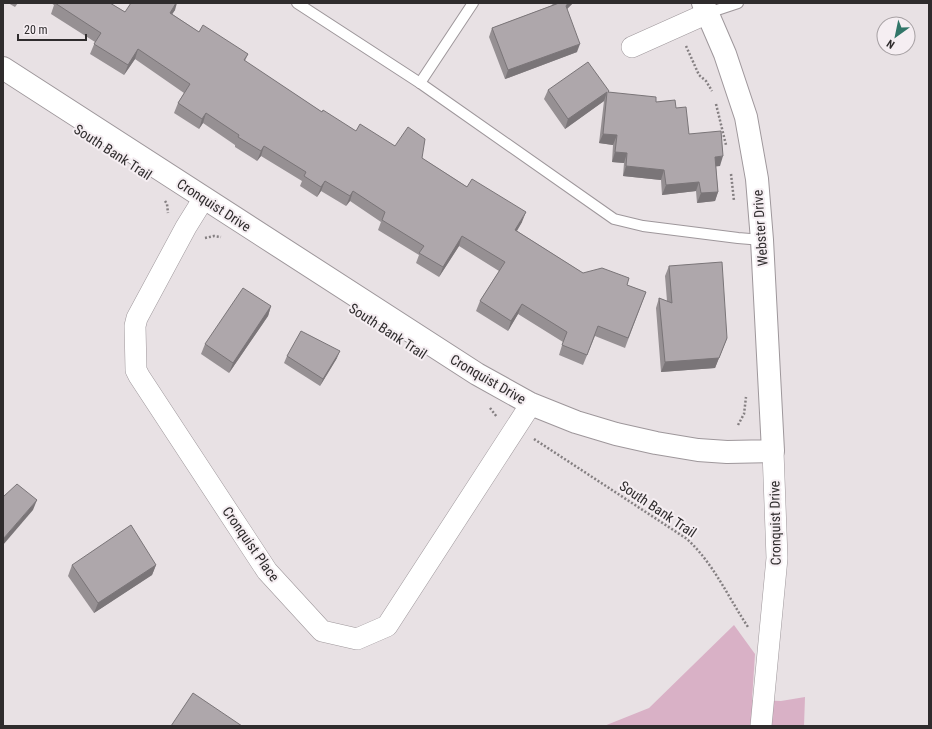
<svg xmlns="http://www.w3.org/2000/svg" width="932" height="729" viewBox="0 0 932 729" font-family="'Roboto Condensed',sans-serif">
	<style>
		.green { fill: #d9b1c6 }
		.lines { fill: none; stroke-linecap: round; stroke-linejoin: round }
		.service-casing { stroke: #9e979b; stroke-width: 12 }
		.minor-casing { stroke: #9e979b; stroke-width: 22 }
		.tertiary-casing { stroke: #9e979b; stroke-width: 24 }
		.path { stroke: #847f81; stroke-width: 2.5; stroke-dasharray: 2 2; stroke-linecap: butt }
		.service { stroke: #fff; stroke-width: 10 }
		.minor { stroke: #fff; stroke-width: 21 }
		.tertiary { stroke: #fff; stroke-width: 22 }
		.wall { fill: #969093 }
		.shaded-wall { fill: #7a7578 }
		.building { fill: #aea7ab; stroke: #7a7578 }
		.labels { text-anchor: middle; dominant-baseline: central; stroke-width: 4; stroke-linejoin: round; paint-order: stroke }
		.street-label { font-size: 14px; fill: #2f2c2d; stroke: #f5eef2 }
	</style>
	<rect width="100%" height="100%" fill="#e8e1e4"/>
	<path class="green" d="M734,625L755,654L752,700L781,701L805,697L804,726H604L649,708Z"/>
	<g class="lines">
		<g class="service-casing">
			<g id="service">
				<path d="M297,3L420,83L614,219L643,226L738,238L762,240"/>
				<path d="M708,13L738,3"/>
				<path d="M420,83L473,3"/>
			</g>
		</g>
		<g class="minor-casing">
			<g id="minor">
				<path d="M632,47L708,13"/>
				<path d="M204,198L186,227L137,318L135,326L136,370L139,376L267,571L322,631L357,639L387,626L531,404"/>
				<path d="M761,726L777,558L773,451"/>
			</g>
		</g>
		<g class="tertiary-casing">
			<path id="tertiary" d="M3,68L477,374L531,404L576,422L616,434L656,443L698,450L727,452L773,451L762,240L757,179L746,117L725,54L703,3"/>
		</g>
		<g class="path">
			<path d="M686,46L699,75L706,81L712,91"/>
			<path d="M716,104L726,145"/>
			<path d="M731,174L734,201"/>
			<path d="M165,201L167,204L168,213"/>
			<path d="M205,238L214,236L221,237"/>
			<path d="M490,408L497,417"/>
			<path d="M738,425L744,414L746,397"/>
			<path d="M534,439L687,539C714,564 728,597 748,627"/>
		</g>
		<use href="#service" class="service"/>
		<use href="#minor" class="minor"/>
		<use href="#tertiary" class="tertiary"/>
	</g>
	<g class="wall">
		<path d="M8,3H18L15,7Z"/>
		<path d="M51,3H110L125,12L175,10L172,14L199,32L248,54L245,61L322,112L356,131L395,146L422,158L522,222L517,231L583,273L627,285L646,292L625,348L595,336L583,365L559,355L563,342L518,314L508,331L476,311L480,301L499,271L459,246L439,277L416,263L419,255L378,230L381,222L350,201L346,206L321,191L317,197L300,186L302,181L261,156L257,161L235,147V145L203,123L199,129L174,113L178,103L184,93L135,59L124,75L90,54L95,42L51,14L54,5Z"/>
		<path d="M550,3H573L567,9L577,52L505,79L489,37L492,28L553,5Z"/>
		<path d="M548,90L608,92L656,102L676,108L689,134L720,166H716L718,192L715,201L697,203L696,191L662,195L661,180L623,176L624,163L612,162L613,145L599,143L604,101L565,129L544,99Z"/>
		<path d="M669,266L727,338L715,368L661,372L656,308L659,298L667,301L665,276Z"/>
		<path d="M271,306L268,316L229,373L201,354L205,344Z"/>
		<path d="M287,356L337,358L320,386L284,363Z"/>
		<path d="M72,565H156L152,575L94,613L68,576Z"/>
	</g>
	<g class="shaded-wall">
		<path d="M176,3H177L175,10L166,23L170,13Z"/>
		<path d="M568,3H573L562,14L566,6Z"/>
		<path d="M580,44L577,52L505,79L508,70Z"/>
		<path d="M138,49L135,59L124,75L128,65Z"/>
		<path d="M607,92L604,101L565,129L568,119Z"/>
		<path d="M206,113L203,123L199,129L202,119Z"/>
		<path d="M603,134L617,135L613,145L599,143Z"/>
		<path d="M264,146L261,156L257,161L261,151Z"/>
		<path d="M615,152L627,153L624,163L612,162Z"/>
		<path d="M723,156L720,166L712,167L715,157Z"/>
		<path d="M626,166L664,170L661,180L623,176Z"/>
		<path d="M325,181L321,191L317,197L321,187Z"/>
		<path d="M699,182L696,191L662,195L666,185Z"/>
		<path d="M353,191L350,201L346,206L350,196Z"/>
		<path d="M718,192L715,201L697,203L701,193Z"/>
		<path d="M526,212L522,222L511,240L515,230Z"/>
		<path d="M462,236L459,246L439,277L443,267Z"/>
		<path d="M522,304L518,314L508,331L511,321Z"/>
		<path d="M271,306L268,316L229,373L233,363Z"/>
		<path d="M727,338L715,368L661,372L665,362Z"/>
		<path d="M340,351L337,358L320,386L323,379Z"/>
		<path d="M37,500L33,510L3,545V539Z"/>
		<path d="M156,565L152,575L94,613L98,603Z"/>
	</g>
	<g class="building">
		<path d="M55,3H110L125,12L131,3H176L170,13L199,32L203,25L248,54L244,60L322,112L323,110L356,131L360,124L395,146L408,127L425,139L422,158L467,187L472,179L526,212L515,230L583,273L602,268L629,278L627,285L646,292L628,338L598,326L587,355L562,345L567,332L522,304L511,321L480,301L505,262L462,236L443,267L419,253L424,246L382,220L385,212L353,191L350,196L325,181L321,187L304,176L306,172L264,146L261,151L238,137L239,135L206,113L202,119L178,103L190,84L138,49L128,65L94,44L101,33Z"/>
		<path d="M559,3H568L566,6L580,44L508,70L492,28Z"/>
		<path d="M588,62L609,91L608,92L656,97V102L675,100L676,108L686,107L689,134L721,131L723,156L715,157L718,192L701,193L699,182L666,185L664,170L626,166L627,153L615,152L617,135L603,134L607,92L568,119L548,90Z"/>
		<path d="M722,262L727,338L719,358L665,362L659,298L672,303L669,266Z"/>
		<path d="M243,288L271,306L233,363L205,344Z"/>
		<path d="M301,331L340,351L323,379L287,356Z"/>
		<path d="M17,484L37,500L3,539V497Z"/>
		<path d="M131,525L156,565L98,603L72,565Z"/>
		<path d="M193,693L242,726H171Z"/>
	</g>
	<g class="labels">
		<g class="street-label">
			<text transform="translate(113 152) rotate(33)">South Bank Trail</text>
			<text transform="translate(214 205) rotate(33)">Cronquist Drive</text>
			<text transform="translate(760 228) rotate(-94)">Webster Drive</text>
			<text transform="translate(388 331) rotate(33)">South Bank Trail</text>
			<text transform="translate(488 379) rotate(30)">Cronquist Drive</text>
			<text transform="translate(658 509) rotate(34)">South Bank Trail</text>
			<text transform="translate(775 523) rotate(-91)">Cronquist Drive</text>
			<text transform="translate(251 544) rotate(55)">Cronquist Place</text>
		</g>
	</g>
	<rect width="932" height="729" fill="none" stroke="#2f2c2d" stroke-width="8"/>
	<g transform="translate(896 36) rotate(213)"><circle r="19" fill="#f5eef2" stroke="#a6a0a3"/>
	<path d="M0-3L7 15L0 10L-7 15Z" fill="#327669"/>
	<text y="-6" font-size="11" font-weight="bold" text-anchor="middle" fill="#2f2c2d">N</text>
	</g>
	<path d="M18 34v6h68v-6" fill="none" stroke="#2f2c2d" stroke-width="2"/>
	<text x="24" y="34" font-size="12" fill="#2f2c2d" stroke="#f5eef2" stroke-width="3" paint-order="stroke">20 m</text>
</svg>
